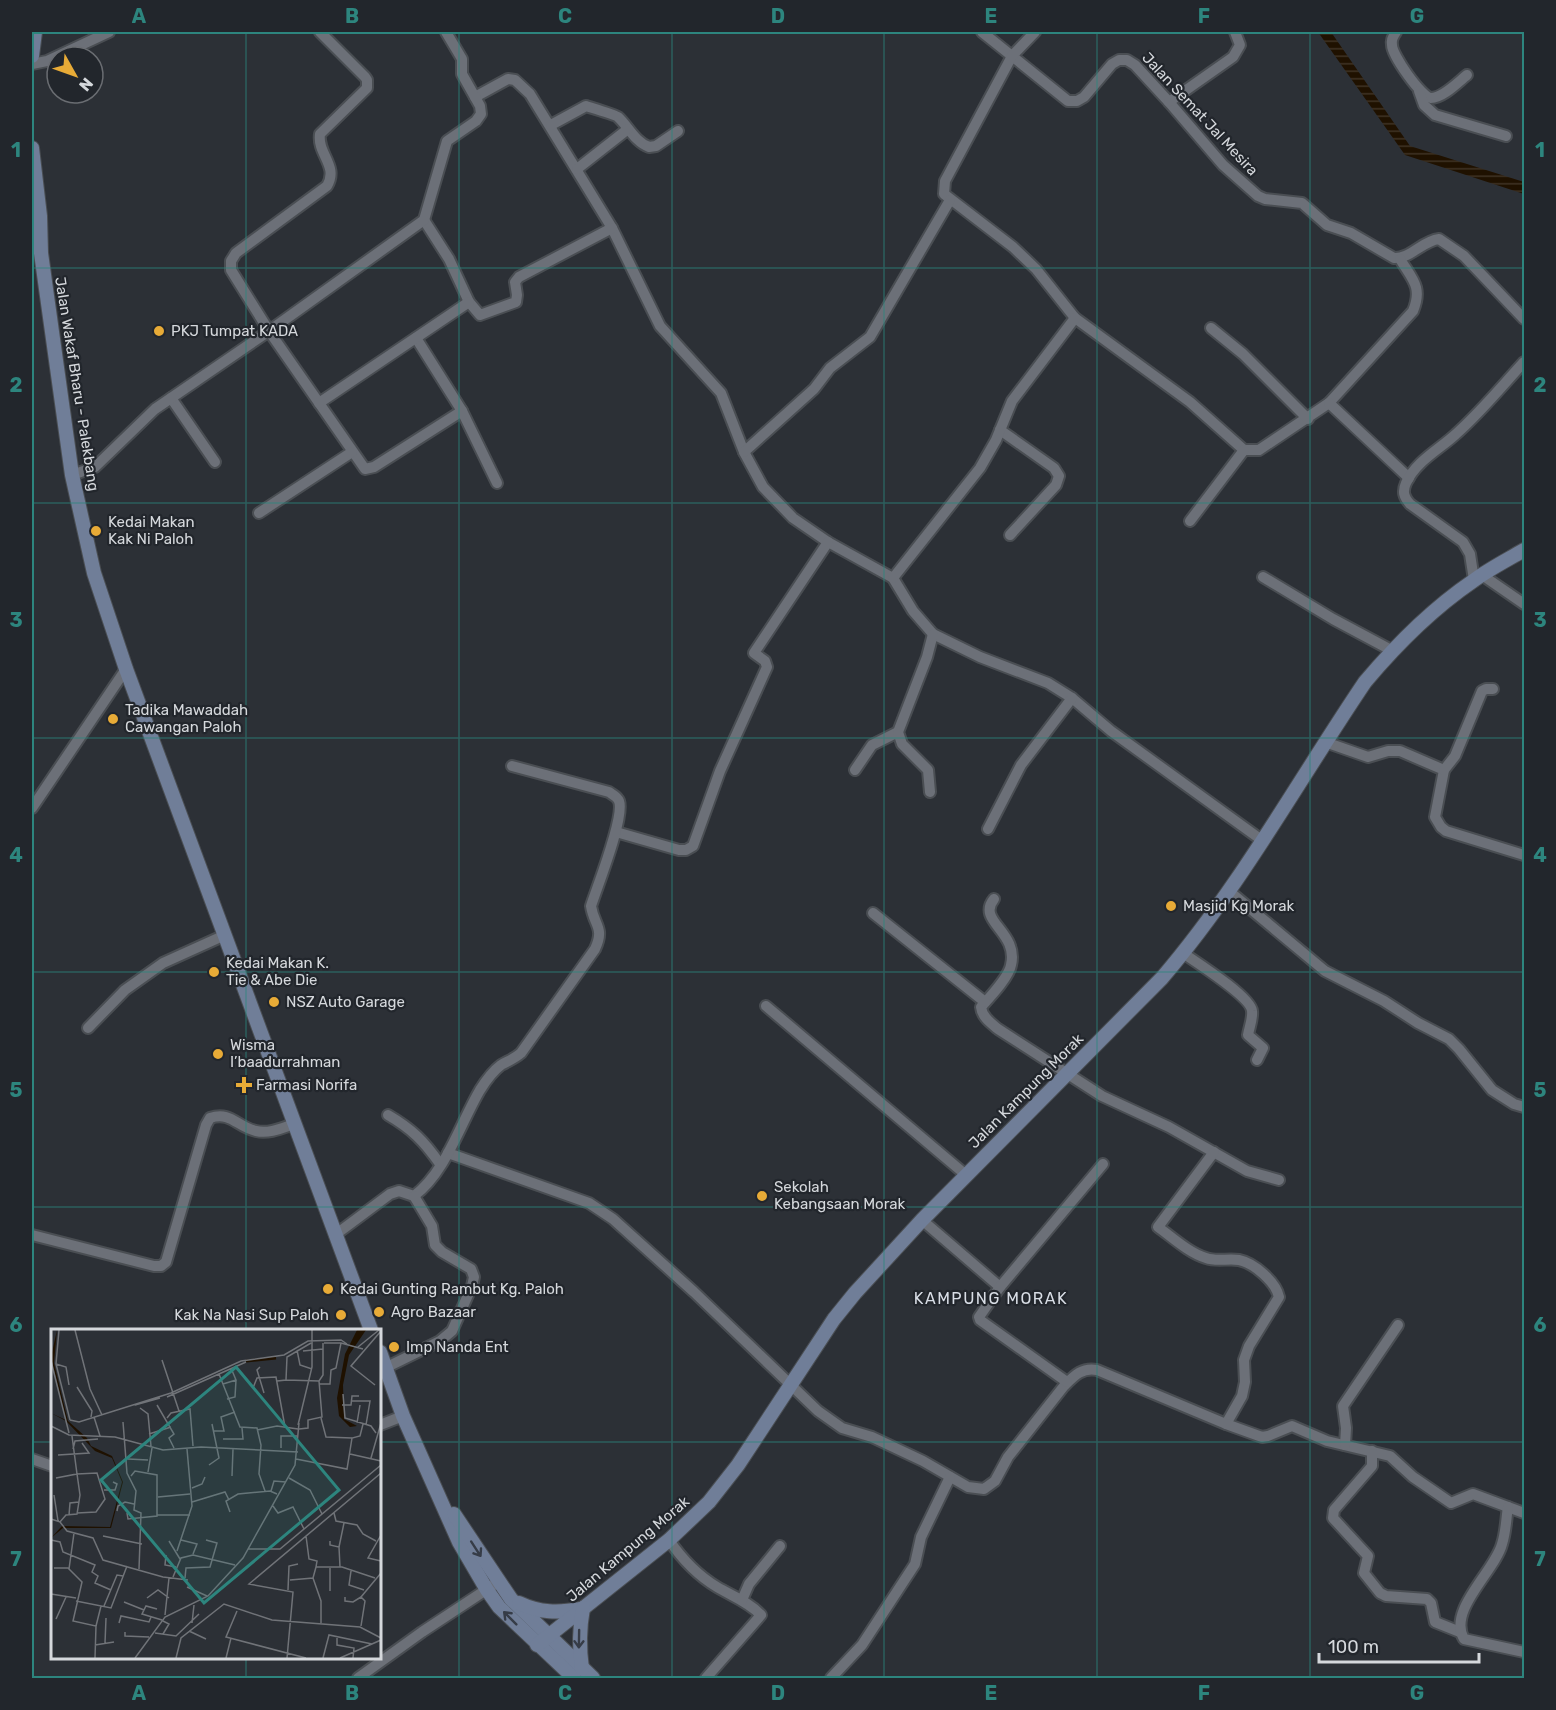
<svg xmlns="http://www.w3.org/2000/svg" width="1556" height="1710" viewBox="0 0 1556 1710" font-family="Rubik,sans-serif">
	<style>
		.water { fill: url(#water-rules) }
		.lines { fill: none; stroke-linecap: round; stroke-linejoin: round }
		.street-casing { stroke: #4a4e53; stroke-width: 14 }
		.secondary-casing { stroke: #4a4e53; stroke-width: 16 }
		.street { stroke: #6c7078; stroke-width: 10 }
		.secondary { stroke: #707e98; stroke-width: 14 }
		.oneway { stroke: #363c47 }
		.grid { fill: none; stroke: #2d857e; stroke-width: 1.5; stroke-opacity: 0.55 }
		.poi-dot { fill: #e8ab37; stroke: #22262c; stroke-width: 2 }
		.labels { text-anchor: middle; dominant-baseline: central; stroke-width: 4.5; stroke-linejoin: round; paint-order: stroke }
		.street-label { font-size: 15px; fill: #d5d8dc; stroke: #22262c }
		.poi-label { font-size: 15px; fill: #d5d8dc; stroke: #22262c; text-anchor: start }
		.neighbourhood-label { font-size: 16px; letter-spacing: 1.5px; fill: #d8dde5; stroke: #22262c }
		.inset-river { fill: none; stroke: #1f1100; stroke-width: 3 }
		.inset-road { fill: none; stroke: #707378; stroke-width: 1.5 }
		.view { fill: #2d857e; fill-opacity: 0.15; stroke: #2d857e; stroke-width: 3 }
		.inset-edge { fill: none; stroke: #d5d8dc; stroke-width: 3 }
		.neatline { fill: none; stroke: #2d857e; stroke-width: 2 }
		.grid-label { font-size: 20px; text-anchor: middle; font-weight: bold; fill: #2d857e }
	</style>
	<defs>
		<pattern id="water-rules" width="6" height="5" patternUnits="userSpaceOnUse" patternTransform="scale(1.5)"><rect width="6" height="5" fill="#1f1100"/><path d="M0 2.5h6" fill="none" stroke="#3f3325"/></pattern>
	</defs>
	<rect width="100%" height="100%" fill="#2c3036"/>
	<path class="water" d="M1318,32H1331L1410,146L1524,182V194L1405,155Z"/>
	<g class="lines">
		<g class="street-casing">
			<g id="street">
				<path d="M320,32L365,77L367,80V88L320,134C317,154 339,166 327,186L236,253L231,261V270L269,331L365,469L374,467L462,411"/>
				<path d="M982,32L1068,101H1077L1084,97L1112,64L1119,60H1127L1135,65L1169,102L1223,165L1258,196L1265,199L1302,203L1327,225L1351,233L1394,258C1410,259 1422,241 1439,239L1464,256L1524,319"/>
				<path d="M1035,32L1012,56L945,181L944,194L1013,247L1036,269L1075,318L1190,402L1244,450H1259L1329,403L1413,311C1423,287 1412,279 1400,259"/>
				<path d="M1396,32C1393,36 1391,40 1392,45C1392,55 1421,97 1431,98C1443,98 1458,82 1467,75"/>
				<path d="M32,64L47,61L109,32"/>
				<path d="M1419,91L1424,105L1435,115L1506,136"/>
				<path d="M475,97L508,79L515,80L530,94L612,228L660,326L721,393L744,452L763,487L793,518L828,542L893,578L913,611L933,634L980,657L1048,683L1072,698L1111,731L1263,841"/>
				<path d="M1169,102L1233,57L1240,45L1235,32"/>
				<path d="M551,125L586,106C589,107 616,115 618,117C628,126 635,142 649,147L656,146L678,131"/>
				<path d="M577,169L628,129"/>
				<path d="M424,220L449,259L469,302L480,315L516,302L517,295L515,282L519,277L612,228"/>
				<path d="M1211,328L1243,354L1308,419"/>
				<path d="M416,338L462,411L497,483"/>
				<path d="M171,398L215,462"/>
				<path d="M319,403L469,302"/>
				<path d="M1329,403L1409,478"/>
				<path d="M1000,430L1054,468L1059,476L1056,485L1010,535"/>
				<path d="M744,452L814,389L830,368L870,337L950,200"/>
				<path d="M72,475L95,467L155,409L269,331L424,220L447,141L476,121L481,114L480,106L462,74V59L446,32"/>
				<path d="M259,513L352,452"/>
				<path d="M1190,521L1244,450"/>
				<path d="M1482,575L1524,604"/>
				<path d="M1263,577L1333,619L1391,650"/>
				<path d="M893,578L980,468L996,440L1012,401L1075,318"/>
				<path d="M1474,580L1470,554L1463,542L1410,504C1404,497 1402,492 1406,483C1416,461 1440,449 1456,434C1481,412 1502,386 1524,362"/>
				<path d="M1325,742L1368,757L1388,751H1400L1444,770L1435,817L1441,827L1446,831L1524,855"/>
				<path d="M855,770L872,745L898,732"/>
				<path d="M1444,770L1455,756L1482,691L1486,689H1493"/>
				<path d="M930,792L928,770L902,744L898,732L927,657L933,634"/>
				<path d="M32,808L126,669"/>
				<path d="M988,829L1021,765L1072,698"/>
				<path d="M616,832L679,850H686L693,846L720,771L767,667L765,661L754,653L828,542"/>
				<path d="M1229,891L1325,971L1384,1001L1418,1023L1449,1039L1459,1049L1492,1090L1514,1104L1524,1107"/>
				<path d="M994,899C976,921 1019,932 1011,965C1009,977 990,997 981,1007C982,1017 991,1023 998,1029L1102,1096L1169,1127L1247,1171L1279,1180"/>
				<path d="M873,913L985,1002"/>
				<path d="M1183,953C1196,962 1251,997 1252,1011C1253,1019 1249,1028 1248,1035L1263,1048L1257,1060"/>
				<path d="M766,1006L966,1175"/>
				<path d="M88,1028L125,990L163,963L225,935"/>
				<path d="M388,1115C412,1129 424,1141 440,1164"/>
				<path d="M1214,1152L1158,1227C1172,1237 1189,1253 1206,1258C1217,1262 1228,1258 1239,1260C1254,1263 1276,1282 1279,1297L1249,1346L1244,1360L1245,1382L1242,1396L1226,1424"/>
				<path d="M448,1153L589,1203L613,1219L694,1292L818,1411L842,1428L872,1437L923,1461L968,1487L984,1489L995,1481L1008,1457L1064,1386C1074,1376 1082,1367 1097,1370L1226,1424L1262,1437L1268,1436L1292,1426L1327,1441L1390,1456L1413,1477L1451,1503L1473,1494L1524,1513"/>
				<path d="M922,1220L1000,1287"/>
				<path d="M32,1235L154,1266H161L166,1262L206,1125L210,1118C231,1111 237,1127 256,1131C269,1134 282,1128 294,1124"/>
				<path d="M335,1235L390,1194L399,1191L414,1196C446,1172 460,1124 480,1090C485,1082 493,1071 501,1065C508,1061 514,1059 521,1053L595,949C605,927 594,926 591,906C597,887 625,817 619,801C617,796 613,795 609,792L512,766"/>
				<path d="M385,1368L440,1341L452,1331L472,1286L474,1277L471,1269L442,1252L435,1245L432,1226L414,1196"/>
				<path d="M1067,1382L980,1320L979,1317L1000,1287L1103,1164"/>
				<path d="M380,1425L403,1416"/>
				<path d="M1345,1445L1346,1428L1343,1406L1398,1325"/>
				<path d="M1372,1451V1466L1334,1510L1333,1518L1368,1556L1364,1573L1380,1593L1386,1596L1427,1599L1431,1603L1435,1622L1460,1632"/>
				<path d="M32,1459L52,1466"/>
				<path d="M1508,1507C1506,1519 1506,1532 1502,1544C1495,1571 1447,1610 1464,1639L1524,1652"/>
				<path d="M669,1540C682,1559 697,1575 717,1587C732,1596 749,1602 761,1615L706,1678"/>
				<path d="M742,1600L749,1584L780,1546"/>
				<path d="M358,1678L422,1632L498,1582"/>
				<path d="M831,1678L862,1645L915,1564L921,1537L950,1477"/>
			</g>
		</g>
		<g class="secondary-casing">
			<g id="secondary">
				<path d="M32,56L35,32"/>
				<path d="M32,148L40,216L41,253L72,475L94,573L126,669L371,1330"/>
				<path d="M380,1352L403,1416L459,1542L487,1590L499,1607L574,1678"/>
				<path d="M454,1514L511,1599L593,1678"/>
				<path d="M519,1603C540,1613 558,1613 581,1609"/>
				<path d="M537,1645L669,1540L709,1502L738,1465L834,1319L855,1293L922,1220L1162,978C1240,887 1298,781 1365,682C1397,644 1432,609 1473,581C1489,569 1507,560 1524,550"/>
				<path d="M582,1669C579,1648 579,1630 583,1608"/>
			</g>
		</g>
		<use href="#street" class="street"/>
		<use href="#secondary" class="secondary"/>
	</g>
	<defs><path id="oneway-shaft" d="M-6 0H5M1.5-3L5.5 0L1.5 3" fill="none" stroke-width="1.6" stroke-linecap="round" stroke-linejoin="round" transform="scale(1.5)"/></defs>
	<g class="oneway">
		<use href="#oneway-shaft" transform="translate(476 1549) rotate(57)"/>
		<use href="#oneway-shaft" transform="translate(510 1618) rotate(-135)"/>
		<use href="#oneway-shaft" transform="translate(579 1639) rotate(91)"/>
	</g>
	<path class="grid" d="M246,32V1330M459,32V1678M672,32V1678M884,32V1678M1097,32V1678M1310,32V1678M32,268H1524M32,503H1524M32,738H1524M32,972H1524M32,1207H1524M32,1442H52M380,1442H1524M246,1658V1678"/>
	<g class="poi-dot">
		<circle cx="159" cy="331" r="6"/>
		<circle cx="96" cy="531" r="6"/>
		<circle cx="113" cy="719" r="6"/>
		<circle cx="1171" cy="906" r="6"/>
		<circle cx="214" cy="972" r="6"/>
		<circle cx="274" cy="1002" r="6"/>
		<circle cx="218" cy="1054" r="6"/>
		<path d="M241 1076h6v6h6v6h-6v6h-6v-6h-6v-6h6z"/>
		<circle cx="762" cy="1196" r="6"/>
		<circle cx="328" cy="1289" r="6"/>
		<circle cx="379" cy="1312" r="6"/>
		<circle cx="341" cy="1315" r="6"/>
		<circle cx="394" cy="1347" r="6"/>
	</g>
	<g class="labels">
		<g class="street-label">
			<text transform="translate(1200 114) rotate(47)">Jalan Semat Jal Mesira</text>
			<text transform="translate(77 384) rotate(81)">Jalan Wakaf Bharu - Palekbang</text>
			<text transform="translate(1026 1091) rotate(-45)">Jalan Kampung Morak</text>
			<text transform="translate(628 1549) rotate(-40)">Jalan Kampung Morak</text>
		</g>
		<g class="poi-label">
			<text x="171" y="331">PKJ Tumpat KADA</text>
			<text x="108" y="522">Kedai Makan<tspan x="108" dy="17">Kak Ni Paloh</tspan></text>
			<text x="125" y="710">Tadika Mawaddah<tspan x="125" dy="17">Cawangan Paloh</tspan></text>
			<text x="1183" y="906">Masjid Kg Morak</text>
			<text x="226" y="963">Kedai Makan K.<tspan x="226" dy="17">Tie &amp; Abe Die</tspan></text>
			<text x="286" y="1002">NSZ Auto Garage</text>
			<text x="230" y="1045">Wisma<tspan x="230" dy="17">I’baadurrahman</tspan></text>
			<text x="256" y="1085">Farmasi Norifa</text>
			<text x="774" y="1187">Sekolah<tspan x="774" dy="17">Kebangsaan Morak</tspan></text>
			<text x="340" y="1289">Kedai Gunting Rambut Kg. Paloh</text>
			<text x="391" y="1312">Agro Bazaar</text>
			<text x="329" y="1315" text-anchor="end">Kak Na Nasi Sup Paloh</text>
			<text x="406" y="1347">Imp Nanda Ent</text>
		</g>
		<g class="neighbourhood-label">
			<text x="991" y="1298">KAMPUNG MORAK</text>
		</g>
	</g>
	<g transform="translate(51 1329)">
		<rect width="330" height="330" fill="#2c3036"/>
		<path d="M6,1L3,34L17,92L36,109L40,117L61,127L72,153L60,199H12L0,209L11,197L59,198L71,153L61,129L44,122L15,92L0,84L15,91L0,28ZM306,1H315L298,26L292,56L293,90L306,97L299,98L288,87L286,69L294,25Z" fill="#1f1100"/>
		<path class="inset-river" d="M195,32L225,29"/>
		<path class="inset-road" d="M8,1L5,35L19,91M24,1L39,60L51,86M273,14H290L312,20M307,18L328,1M246,21L249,36L261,40M252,22L272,20M111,31L128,82M0,32L18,104M5,35L15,38L18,56M209,38L206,41L213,64M168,45L189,98L206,99L210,116L208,145L214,162M235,51L268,52L271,88L257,91V99L248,100M226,52L235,51L236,28L260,14M268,52L272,46V14M172,55L185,51L180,39M268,55H279L280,41L285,39L290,14M324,56L300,37L330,2M26,58L41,82L40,88M202,59L206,49L225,48L234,98M292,65L294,89L320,97L325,104M116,68L195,33M176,70L184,68L185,51M300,72H319L315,96M84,76L109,69M106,76L123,105L118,109L123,119M291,76H300L301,67H308M89,79L97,85L100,117M43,88L49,107M116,89L120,84L139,80L142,117M270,89L275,108L301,109M19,91L28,93L120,64L190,32L233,26L257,12L290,11L296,15M72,93L76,144L85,162L83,181L90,184L88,240M306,94L309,76M247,96L261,38V1M0,97L18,106L64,108L112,121L150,118L247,123M206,101L226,97L247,100M163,102H173L170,88L184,83M98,105L120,98M21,107L26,145L46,144L54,170L45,183L26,184M172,110H192L191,99M230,119V107H246M22,120L24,112L47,110M299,125L330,132M7,126L38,124L31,114M320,129L330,94M77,130L97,131M245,130L296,140L301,109L309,107L312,95M158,136L168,129L161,95M97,143L101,119M181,147L182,120M238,149L259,161L271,185M141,159L151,155L154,148M53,161H64L66,155L62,153M220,162L223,152L235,153M3,166L7,192M107,168L139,165M141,173L174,163L178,171M222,177L227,184L242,178L253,200M66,182L67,177L74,173L83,175M179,183L175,172L187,165L219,162L226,165M76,184L77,190L106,187V146L84,142L80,147M283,184L285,192L306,196L312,205L325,212M18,186L19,174L28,173M106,186H139M0,190L9,193L15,186L26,185L29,166L26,145L5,149M9,193L16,202L42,209L52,231L112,248L137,251M330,206L317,229L330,232M52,207L91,215M255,207L258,230L266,232L265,238H291L324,249M0,211L9,213L12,223L44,236L41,243L47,247L44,254L60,261M130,211L146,215L142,225M118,212L129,230M279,212V216L288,218L289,238M288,218L293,194M197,220H229L330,136M126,222L141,177L136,120M115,226L114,236L125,238M3,239H17L31,253L22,292L45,297L44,329M279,239V262M18,240L23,204M300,242L298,256L313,261M122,248L130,229L142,226L184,236M134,249L135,239L159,238L166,214L155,211M262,249L270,272V294M239,251L262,249L265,238M136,258L156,267M237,261L238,237L247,235M0,265L25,269M294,268V272L302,273L310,268M96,269L107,261L118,269M25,272L60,279L76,237M73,273L93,281M53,277L66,246L72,247M106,280L95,277L91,285L111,291M186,282L175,308L255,329M114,286L118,249M5,290L15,268M112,292L118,295L112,305M68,294L70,287L98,293L100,288M141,294L143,276M45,297L50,277M310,297L314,272L310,268L330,244M138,302L155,310M74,303V307L98,308M104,304L125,307L148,285M286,309V316L303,319L302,329M54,314L55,289M44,316L63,313M84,329L114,288L157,267L192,229L244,136L248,94M125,329L130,309L173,275L221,291L309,298L330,309M175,329L180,309M236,329L242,263L198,255L330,144M272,329L278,306L321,315M289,329L330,311"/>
		<path class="view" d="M185,38L288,161L153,274L50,151Z"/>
		<rect width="330" height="330" class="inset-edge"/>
	</g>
	<rect width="1556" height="1710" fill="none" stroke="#22262c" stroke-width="66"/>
	<g transform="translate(75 75) rotate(130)"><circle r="28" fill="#22262c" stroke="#6a6d72" stroke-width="1.5"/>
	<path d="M0-4.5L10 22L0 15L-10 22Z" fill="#e8ab37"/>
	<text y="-9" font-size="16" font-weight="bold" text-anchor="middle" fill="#d5d8dc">N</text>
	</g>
	<path d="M1319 1653v9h160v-9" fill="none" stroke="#d5d8dc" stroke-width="3"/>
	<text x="1328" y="1653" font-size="18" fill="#d5d8dc" stroke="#22262c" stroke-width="4.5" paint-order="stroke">100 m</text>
	<rect x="33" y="33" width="1490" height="1644" class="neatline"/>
	<g class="grid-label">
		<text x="139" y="23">A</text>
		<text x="352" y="23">B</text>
		<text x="565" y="23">C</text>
		<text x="778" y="23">D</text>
		<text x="991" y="23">E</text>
		<text x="1204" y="23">F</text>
		<text x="1417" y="23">G</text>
		<text x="16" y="157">1</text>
		<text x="1540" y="157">1</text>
		<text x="16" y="392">2</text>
		<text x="1540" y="392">2</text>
		<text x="16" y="627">3</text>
		<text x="1540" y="627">3</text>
		<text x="16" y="862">4</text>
		<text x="1540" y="862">4</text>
		<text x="16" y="1097">5</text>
		<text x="1540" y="1097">5</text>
		<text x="16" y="1332">6</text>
		<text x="1540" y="1332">6</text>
		<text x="16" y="1566">7</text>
		<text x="1540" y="1566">7</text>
		<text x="139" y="1700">A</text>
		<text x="352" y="1700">B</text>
		<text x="565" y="1700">C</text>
		<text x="778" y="1700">D</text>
		<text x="991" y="1700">E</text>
		<text x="1204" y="1700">F</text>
		<text x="1417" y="1700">G</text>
	</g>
</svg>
